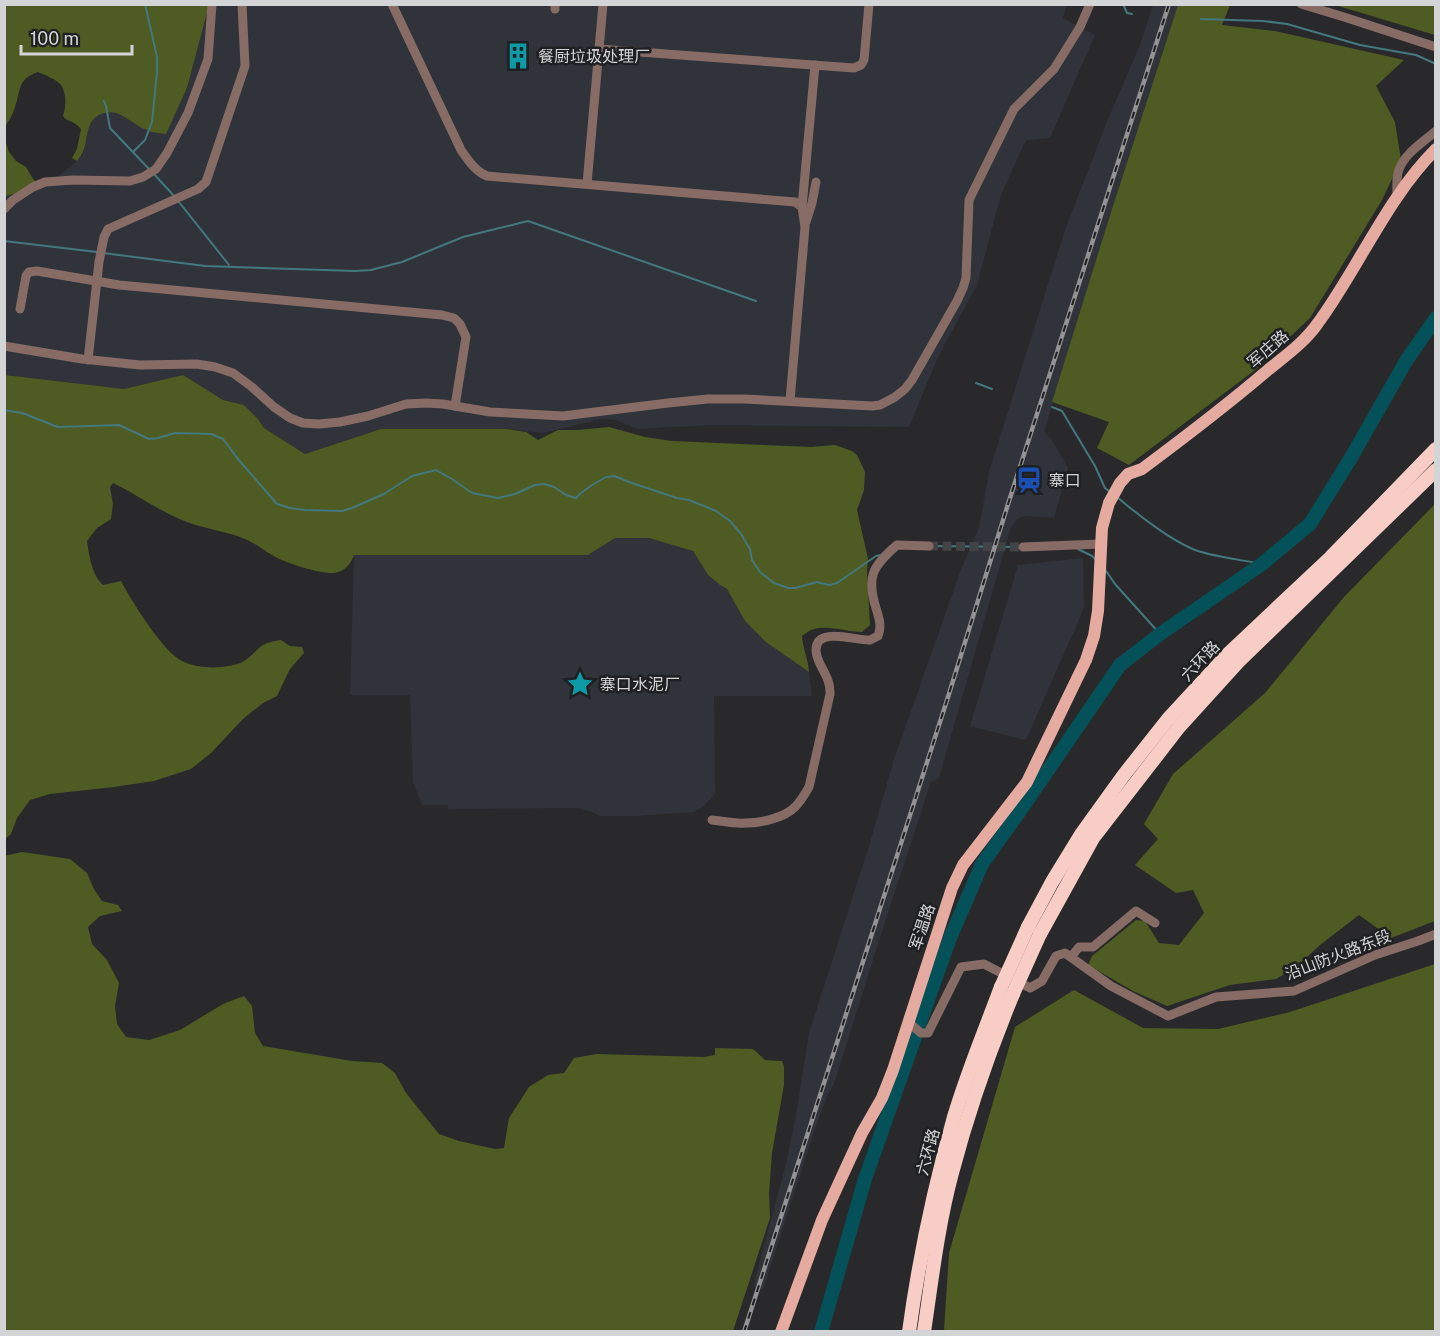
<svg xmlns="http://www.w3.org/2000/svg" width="1440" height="1336" viewBox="0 0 1440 1336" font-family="'Public Sans','Noto Sans SC',sans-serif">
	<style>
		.built { fill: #30333a }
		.forest { fill: #4e5b22 }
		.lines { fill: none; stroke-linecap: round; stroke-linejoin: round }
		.stream { stroke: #43787e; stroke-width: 2 }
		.river { stroke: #055159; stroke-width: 14 }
		.minor-tunnel { stroke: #424345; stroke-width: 9; stroke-dasharray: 9 4.5; stroke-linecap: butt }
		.minor { stroke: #876b65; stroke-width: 9 }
		.major { stroke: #e5aba0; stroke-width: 12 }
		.highway { stroke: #f8cdc5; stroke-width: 14 }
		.rail-casing { stroke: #939395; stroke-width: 4.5 }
		.rail { stroke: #1f2022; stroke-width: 2; stroke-dasharray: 7; stroke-linecap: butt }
		.highway-bridge { stroke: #f8cdc5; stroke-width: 14 }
		.labels { text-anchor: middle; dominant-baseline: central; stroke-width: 5; stroke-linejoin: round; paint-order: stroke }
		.poi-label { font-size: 16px; fill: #d3d4d5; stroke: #1f2022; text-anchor: start }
		.street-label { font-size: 16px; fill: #d3d4d5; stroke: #1f2022 }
	</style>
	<rect width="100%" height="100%" fill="#29292c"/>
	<g class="built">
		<path d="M1067,4L1063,18L1095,35L1050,138L1026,140L1001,195L977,285L938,357L909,427L709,425L638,429L616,420L602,419L543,433L506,429H381L305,454L264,428L258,419L244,405L223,400L183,375L124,389L5,375V196L43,188L77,161L83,154L88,129L93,118L103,113L112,112L122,114L146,130L174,117L187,88L209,5Z"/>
		<path d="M1153,5H1178L1111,212L1044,432L1052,440L1068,468L1054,518L1025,516L1019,518L1011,527L939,778L931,782L883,928L834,1084L827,1096L814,1132L763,1290L753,1286L786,1164L796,1116L809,1033L869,846L895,756L962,567L979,528L989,472L1065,230L1108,119L1140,45Z"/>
		<path d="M615,538H649L693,551L708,575L720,585L727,589L745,621L767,642L809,672L812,696H714L715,794L704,806L694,812L635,816H599L595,813L579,808L448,809V805H422L413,782L410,695H350L354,555H587Z"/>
		<path d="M1083,558L1084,608L1026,740L970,726L1018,565Z"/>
	</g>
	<g class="forest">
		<path d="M5,5H209L187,88L166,134C160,133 152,133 147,130C130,124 119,105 99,115C94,118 92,120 90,125C84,139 88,149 77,161L72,158L77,149L81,129C74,120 68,123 63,116C66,107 67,94 61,85C56,79 45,75 38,72C16,79 21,93 14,110C12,116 8,122 5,127Z"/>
		<path d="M1178,5H1230L1222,25L1275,31L1404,60L1376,86L1395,122L1401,160L1382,200L1310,318L1255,370L1129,465L1097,448L1109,422L1052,402L1111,212Z"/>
		<path d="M1335,5H1435V35Z"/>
		<path d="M4,129L5,140L9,152L16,161L26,167L33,179L43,188L5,196Z"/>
		<path d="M5,375L124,389L183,375L223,400L244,405L258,419L264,428L305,454L381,429H506L526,432L538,440L558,430H578L609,427L645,437L672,441L811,447L835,445L852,451L857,455L865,472L864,490L857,510L868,559L867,571L870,625L862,632C846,632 827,624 811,630C810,630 803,635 802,636C803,649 808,659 809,672L766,642L745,621L727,589L720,585L708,575L693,551L649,538H615L588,555H354C351,564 344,572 334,573C320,574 285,563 272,555C263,550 255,543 245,539C226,531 205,529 187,522C160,512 138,495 113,483L110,487L113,504L111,519L97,528L87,541C89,555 92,575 103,585L121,581C131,600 163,652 182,661C198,669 221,669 237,664C249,661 254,651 263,645C268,642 275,641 281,640L290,646L302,647L304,653L290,669L277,696L263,703L243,719L211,753L191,769L154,781L114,787L50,794L30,800L17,818L11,834L5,839Z"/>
		<path d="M1435,504V921L1391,938L1359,915L1320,945L1296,967L1276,979L1230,985L1167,1006L1133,991L1088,965L1092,956L1136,920L1145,921L1159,943L1179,945L1204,913L1193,890L1176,893L1135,865L1158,839L1144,824L1173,774L1265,693L1344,597Z"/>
		<path d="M22,852L70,859L87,873L94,889L102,901L118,905L122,911L100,916L88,927L92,944L107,960L119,983L115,1006L117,1024L126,1037L149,1040L180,1030L223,1004L244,996L252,1006L255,1033L263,1046L352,1061L382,1063L395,1073L406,1093L439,1134L459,1141L495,1149L504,1148L509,1118L529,1087L548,1075L564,1073L574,1058L597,1054L704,1057L715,1055V1048L753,1049L765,1060L782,1061L784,1067V1085L772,1153L769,1194L770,1218L733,1331H5L4,856Z"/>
		<path d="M1435,964V1331H944L949,1253L1015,1027L1074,990L1143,1028L1218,1029L1290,1012Z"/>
	</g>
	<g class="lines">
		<g class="stream">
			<path d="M1123,4L1127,13L1132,14"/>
			<path d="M1201,19L1263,21L1287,24L1360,45L1416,55L1436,64"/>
			<path d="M104,101L106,106L110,128L149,169"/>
			<path d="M133,152L145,140L152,122L157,72V57L145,4"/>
			<path d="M153,173L175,197"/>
			<path d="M179,202L229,265"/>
			<path d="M4,241L97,252"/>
			<path d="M103,253L205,266L355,271L371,270L402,262L463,237L528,221L756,301"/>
			<path d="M976,383L992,389"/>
			<path d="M1052,407L1062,411L1095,466L1105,488L1110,492"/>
			<path d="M4,410L22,413L58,427L119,425L149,439L158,438L175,433L211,434L223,439L238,459L277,504L290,508L305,510L342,511L352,508L384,494L412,476L436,470L452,479L472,493L498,498L515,494L535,485L545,484L554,487L566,495L576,498L581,493L592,485L606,477L614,476L632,483L677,498L689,500L716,511L730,521L741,534L750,549L752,560L760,572L774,583L788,588H795L817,582L829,585L837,583L876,556L881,555"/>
			<path d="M1117,497C1137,514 1174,543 1198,551C1216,557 1242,560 1262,564"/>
			<path d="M931,546L1022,547"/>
			<path d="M1078,549L1092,556L1096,560"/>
			<path d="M1104,568L1115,584L1160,634"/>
		</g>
		<g class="river">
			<path d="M919,1025L950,938L982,864L1020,811L1120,665L1160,634L1262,564L1310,524L1352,456L1406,361L1436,318"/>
			<path d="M821,1332L865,1179L916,1034"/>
		</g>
		<path class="minor-tunnel" d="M929,546L1023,547"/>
		<g class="minor">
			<path d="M392,4L461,150C468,160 475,171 487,176L523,179L795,202L802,207L805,227L790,401"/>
			<path d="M1301,4L1344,17L1436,47"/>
			<path d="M555,9V4"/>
			<path d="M599,49L854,68L861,65L864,60L869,4"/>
			<path d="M587,184L603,4"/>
			<path d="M1397,197C1397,190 1396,181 1398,173C1402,155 1422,143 1436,131"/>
			<path d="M802,207L815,65"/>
			<path d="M4,209L13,200L33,187L45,182L73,180L130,181L143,177L156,169L167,153L188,113L208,59L212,4"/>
			<path d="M806,222L812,203L816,182"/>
			<path d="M20,309L26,276L29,272L37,271L119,285L442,315L454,318L460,324L466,337L455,406"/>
			<path d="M4,346L82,359L140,365L197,364L215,367L233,373L252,387L274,407L290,418L303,423L319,424L340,422L368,416L406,404L426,403L443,404L490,412L563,416L668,403L708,399H744L872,406L880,405L895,397L905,389L912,380L957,301L963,288L966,278L969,200L1014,109L1054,69L1080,27L1090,4"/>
			<path d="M88,360L99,262L104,237L108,229L198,189L206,182L245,66L242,4"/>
			<path d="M1023,547L1100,544"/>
			<path d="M712,820C722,821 734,824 745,823C761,823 784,818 795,807C801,801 805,794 809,787L830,694C831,675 816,665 816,650C816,626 856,641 870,640C872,639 876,637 878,636C882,626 879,618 876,608C866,576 873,566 897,545L929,546"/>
			<path d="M1071,957L1079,947H1093L1136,911L1155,923"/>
			<path d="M908,1022L921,1033H928L961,967L984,964L1030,988L1042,981L1056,956L1065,953L1111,986L1168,1016L1216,997L1294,991L1375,955L1418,941L1436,934"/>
		</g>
		<path class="major" d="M781,1332L822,1220L862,1133L882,1098L893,1070L952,888L963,865L1027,782L1086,660L1094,636L1098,611L1102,528L1109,503L1120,483L1128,474L1142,469C1185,437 1227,405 1268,370C1285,356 1305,342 1318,323C1359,267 1387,198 1436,149"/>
		<g class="highway">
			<path d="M1028,927L1052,882L1082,833L1123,776L1168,719L1228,654L1331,557L1436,449"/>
			<path d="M1040,934L1093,838L1179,727L1238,662L1436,470"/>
			<path d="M909,1332C919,1258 934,1188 954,1117C967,1073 985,1030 1001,987"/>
			<path d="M924,1332C932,1278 938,1225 952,1173C968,1112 989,1052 1013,994"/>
		</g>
		<g class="rail-casing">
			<path id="rail" d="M744,1332L948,697L1009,501L1169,4"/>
		</g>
		<use href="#rail" class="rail"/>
		<g class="highway-bridge">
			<path d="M1001,987L1028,927"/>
			<path d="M1013,994L1040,934"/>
		</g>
	</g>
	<defs>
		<g id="building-bare" transform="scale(2.07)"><path d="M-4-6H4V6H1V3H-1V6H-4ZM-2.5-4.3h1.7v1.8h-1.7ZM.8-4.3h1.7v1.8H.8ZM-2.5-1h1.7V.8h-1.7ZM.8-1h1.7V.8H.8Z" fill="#0f9aa8" stroke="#1f2022" stroke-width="2.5" paint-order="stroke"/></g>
		<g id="station-bare" transform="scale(2.07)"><path d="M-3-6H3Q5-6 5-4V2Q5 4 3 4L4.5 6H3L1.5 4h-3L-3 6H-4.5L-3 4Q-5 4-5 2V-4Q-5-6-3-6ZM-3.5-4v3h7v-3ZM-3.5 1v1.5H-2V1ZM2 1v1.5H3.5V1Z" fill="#1a4fb4" stroke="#1f2022" stroke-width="2.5" paint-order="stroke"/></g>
		<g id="sight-bare" transform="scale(2.07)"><path d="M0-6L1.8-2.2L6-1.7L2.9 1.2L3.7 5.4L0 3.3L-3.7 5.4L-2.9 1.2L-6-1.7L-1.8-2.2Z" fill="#0f9aa8" stroke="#1f2022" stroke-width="2.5" paint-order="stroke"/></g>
	</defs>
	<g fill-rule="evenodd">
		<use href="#building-bare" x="518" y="56"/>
		<use href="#station-bare" x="1029" y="480"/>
		<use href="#sight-bare" x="580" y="684"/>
	</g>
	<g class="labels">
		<g class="poi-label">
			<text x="538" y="56">餐厨垃圾处理厂</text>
			<text x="1049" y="480">寨口</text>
			<text x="600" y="684">寨口水泥厂</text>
		</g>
		<g class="street-label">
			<text transform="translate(1268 349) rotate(-41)">军庄路</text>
			<text transform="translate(1200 661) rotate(-47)">六环路</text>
			<text transform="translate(922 927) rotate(-71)">军温路</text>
			<text transform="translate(1338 955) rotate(-21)">沿山防火路东段</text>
			<text transform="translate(928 1152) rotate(-75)">六环路</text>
		</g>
	</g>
	<rect width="1440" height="1336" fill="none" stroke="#d3d4d5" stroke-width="12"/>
	<path d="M21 45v9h111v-9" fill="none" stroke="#d3d4d5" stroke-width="3"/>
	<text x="30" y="45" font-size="18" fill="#d3d4d5" stroke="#1f2022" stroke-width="4.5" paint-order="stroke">100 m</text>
</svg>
